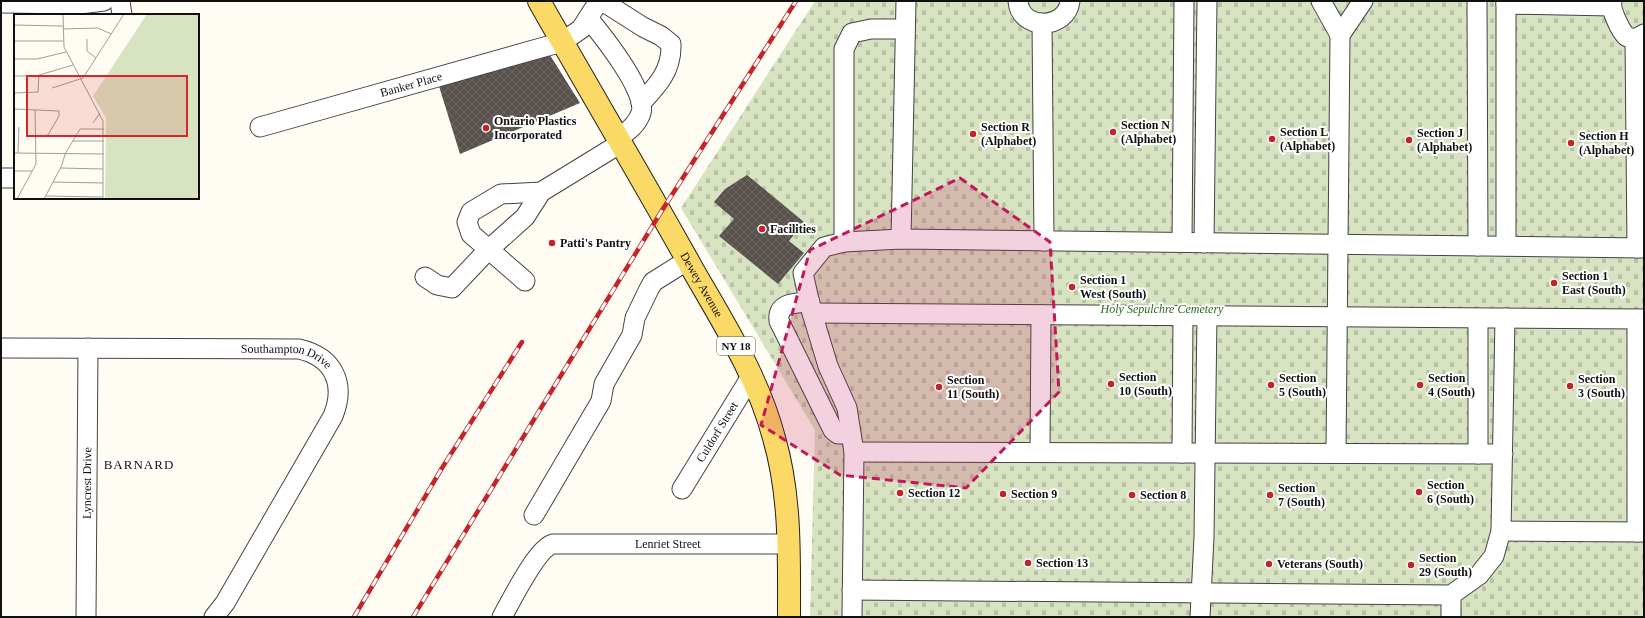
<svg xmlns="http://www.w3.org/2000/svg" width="1645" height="618" viewBox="0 0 1645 618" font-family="'Times New Roman',serif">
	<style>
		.cemetery { fill: url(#cemetery-stones) }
		.building { fill: url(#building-cross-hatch) }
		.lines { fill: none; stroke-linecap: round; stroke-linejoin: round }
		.minor-casing { stroke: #434343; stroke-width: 21 }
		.major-casing { stroke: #212121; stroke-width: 24 }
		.minor { stroke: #fff; stroke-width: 19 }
		.major { stroke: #fbd966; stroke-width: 22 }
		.rail-casing { stroke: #c52328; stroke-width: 4.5 }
		.rail { stroke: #fff; stroke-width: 3; stroke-dasharray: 9; stroke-linecap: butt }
		.marked { fill: #c2185b; fill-opacity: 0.2; stroke: #c2185b; stroke-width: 3; stroke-dasharray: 8 5; stroke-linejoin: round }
		.poi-dot { fill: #c52328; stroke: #fff; stroke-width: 1.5 }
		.labels { text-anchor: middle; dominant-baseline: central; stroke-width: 4; stroke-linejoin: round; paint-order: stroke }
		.shield { fill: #fff; stroke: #585858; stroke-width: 1 }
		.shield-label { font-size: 11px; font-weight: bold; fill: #101010 }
		.street-label { font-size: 12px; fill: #101010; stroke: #fff }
		.poi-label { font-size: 12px; font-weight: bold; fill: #101010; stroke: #fff; text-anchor: start }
		.park-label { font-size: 12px; font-style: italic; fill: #2c6a1d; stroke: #fff }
		.neighbourhood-label { font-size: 13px; letter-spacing: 1px; fill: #101010; stroke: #fff }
		.inset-road { fill: none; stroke: #9f9e98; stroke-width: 1 }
		.view { fill: #d62828; fill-opacity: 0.15; stroke: #d62828; stroke-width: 2 }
		.inset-edge { fill: none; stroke: #101010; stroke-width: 2 }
	</style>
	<defs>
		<pattern id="cemetery-stones" width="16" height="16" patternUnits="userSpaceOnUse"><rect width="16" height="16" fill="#d8e3c2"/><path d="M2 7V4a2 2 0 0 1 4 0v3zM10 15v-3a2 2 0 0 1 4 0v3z" fill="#b8c2a6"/></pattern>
		<pattern id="building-cross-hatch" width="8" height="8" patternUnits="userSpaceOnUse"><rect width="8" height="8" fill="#59514c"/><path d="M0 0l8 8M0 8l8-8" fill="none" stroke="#6c6561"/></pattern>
	</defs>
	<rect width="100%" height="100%" fill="#fffdf3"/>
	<path class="cemetery" d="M815,1H1644V617H810L815,430L681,208Z"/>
	<g class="building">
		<path d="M548,52L580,103L460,154L438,83Z"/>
		<path d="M747,175L804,222L789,241L804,253L778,284L719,236L734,219L714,202L725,189Z"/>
	</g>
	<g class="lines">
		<g class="minor-casing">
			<g id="minor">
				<path d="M120,1L122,15"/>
				<path d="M602,1L643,27L661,36L671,44C672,70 658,85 641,103"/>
				<path d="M1018,1C1020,31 1067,30 1070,1"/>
				<path d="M1321,1L1340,35L1363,1"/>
				<path d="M1477,1L1478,246"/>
				<path d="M1612,1C1610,9 1620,30 1626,36C1628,38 1633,38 1635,39L1644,34"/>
				<path d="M1,3L80,4L104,1"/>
				<path d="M1506,4L1611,6"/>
				<path d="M588,18C602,35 648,92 641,113C637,125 628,131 618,138"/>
				<path d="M1042,23L1044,241"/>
				<path d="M1635,39L1637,248"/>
				<path id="s1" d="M260,127L562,42L581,29L599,1"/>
				<path d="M1,178H15"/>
				<path d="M901,239L906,1"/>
				<path d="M844,242V49L852,33L871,29H905"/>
				<path d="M1182,242L1184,1"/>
				<path d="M1204,243L1207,1"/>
				<path d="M1506,246V1"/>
				<path d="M425,277L437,285L452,288L488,250L525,217L541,192"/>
				<path d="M525,281L471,234L467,222L471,212L501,194L541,192L621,143"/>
				<path d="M810,302C796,303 777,302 779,321L833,430L838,434H851"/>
				<path d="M812,313L1644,319"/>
				<path d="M1478,318V454"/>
				<path d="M1637,319V532"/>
				<path id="s2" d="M1,348L299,349C334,357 346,384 333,416L225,603L214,617"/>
				<path d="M854,452L1503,454"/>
				<path d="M1040,452L1041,315"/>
				<path d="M1336,452L1340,35"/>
				<path d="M1182,453L1183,316"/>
				<path id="s3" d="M682,489L752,375"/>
				<path d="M534,515L601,401L604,384L632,335L635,318L649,289L653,282L688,260"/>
				<path d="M1501,531L1644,532"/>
				<path d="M852,590L1451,595L1479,575L1494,556L1501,531L1505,318"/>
				<path id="s4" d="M86,617L88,348"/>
				<path id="s5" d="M502,617C511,601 537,548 553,544H789"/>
				<path d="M852,617L854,452L847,408L828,366L812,313L803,273L824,247L844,242L901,239L1644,248"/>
				<path d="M1200,617L1204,537L1207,316"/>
				<path d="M1451,617V595"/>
			</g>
		</g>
		<g class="major-casing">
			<g id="major">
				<path id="s6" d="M539,1C590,91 643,180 693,270C724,324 758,377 774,438C791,496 789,557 789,617"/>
			</g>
		</g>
		<use href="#minor" class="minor"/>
		<use href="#major" class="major"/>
		<g class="rail-casing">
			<g id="rail">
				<path d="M354,617L442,468L522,342"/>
				<path d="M413,617L661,212L796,1"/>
			</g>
		</g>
		<use href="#rail" class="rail"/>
	</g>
	<path class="marked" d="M960,178L1050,242L1059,392L966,488L840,475L761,425L810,250Z"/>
	<g class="poi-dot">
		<circle cx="486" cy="128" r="4"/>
		<circle cx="1113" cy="132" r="4"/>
		<circle cx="973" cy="134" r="4"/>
		<circle cx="1272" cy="139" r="4"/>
		<circle cx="1409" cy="140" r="4"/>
		<circle cx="1571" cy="143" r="4"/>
		<circle cx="762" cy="229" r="4"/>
		<circle cx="552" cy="243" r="4"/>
		<circle cx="1554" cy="283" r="4"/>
		<circle cx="1072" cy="287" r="4"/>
		<circle cx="1111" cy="384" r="4"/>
		<circle cx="1271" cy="385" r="4"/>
		<circle cx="1420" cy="385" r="4"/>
		<circle cx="1570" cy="386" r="4"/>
		<circle cx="939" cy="387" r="4"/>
		<circle cx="1419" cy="492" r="4"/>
		<circle cx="900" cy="493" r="4"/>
		<circle cx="1003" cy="494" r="4"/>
		<circle cx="1132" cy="495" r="4"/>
		<circle cx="1270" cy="495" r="4"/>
		<circle cx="1028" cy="563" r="4"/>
		<circle cx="1269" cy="564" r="4"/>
		<circle cx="1411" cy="565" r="4"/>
	</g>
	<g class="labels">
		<rect class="shield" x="717" y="337" width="38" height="18" rx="3"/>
		<g class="shield-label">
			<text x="736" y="346">NY 18</text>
		</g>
		<g class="street-label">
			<text stroke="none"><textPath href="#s1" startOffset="157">Banker Place</textPath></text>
			<text stroke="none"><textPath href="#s6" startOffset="327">Dewey Avenue</textPath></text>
			<text stroke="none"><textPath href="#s2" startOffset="287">Southampton Drive</textPath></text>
			<text stroke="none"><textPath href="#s3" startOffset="67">Culdorf Street</textPath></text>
			<text stroke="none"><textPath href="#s4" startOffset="134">Lyncrest Drive</textPath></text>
			<text stroke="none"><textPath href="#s5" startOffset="205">Lenriet Street</textPath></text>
		</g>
		<g class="poi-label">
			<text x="494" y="121">Ontario Plastics<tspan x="494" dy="14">Incorporated</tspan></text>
			<text x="1121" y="125">Section N<tspan x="1121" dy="14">(Alphabet)</tspan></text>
			<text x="981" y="127">Section R<tspan x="981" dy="14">(Alphabet)</tspan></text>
			<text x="1280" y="132">Section L<tspan x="1280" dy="14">(Alphabet)</tspan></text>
			<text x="1417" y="133">Section J<tspan x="1417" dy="14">(Alphabet)</tspan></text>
			<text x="1579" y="136">Section H<tspan x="1579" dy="14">(Alphabet)</tspan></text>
			<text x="770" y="229">Facilities</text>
			<text x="560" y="243">Patti's Pantry</text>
			<text x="1562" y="276">Section 1<tspan x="1562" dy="14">East (South)</tspan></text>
			<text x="1080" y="280">Section 1<tspan x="1080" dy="14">West (South)</tspan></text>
			<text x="1119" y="377">Section<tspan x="1119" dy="14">10 (South)</tspan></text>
			<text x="1279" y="378">Section<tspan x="1279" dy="14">5 (South)</tspan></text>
			<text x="1428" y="378">Section<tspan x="1428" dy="14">4 (South)</tspan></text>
			<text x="1578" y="379">Section<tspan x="1578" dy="14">3 (South)</tspan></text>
			<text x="947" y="380">Section<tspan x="947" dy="14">11 (South)</tspan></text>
			<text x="1427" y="485">Section<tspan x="1427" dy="14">6 (South)</tspan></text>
			<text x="1278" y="488">Section<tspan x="1278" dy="14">7 (South)</tspan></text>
			<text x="908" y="493">Section 12</text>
			<text x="1011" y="494">Section 9</text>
			<text x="1140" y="495">Section 8</text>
			<text x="1419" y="558">Section<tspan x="1419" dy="14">29 (South)</tspan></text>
			<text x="1036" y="563">Section 13</text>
			<text x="1277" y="564">Veterans (South)</text>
		</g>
		<g class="park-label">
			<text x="1162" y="309">Holy Sepulchre Cemetery</text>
		</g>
		<g class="neighbourhood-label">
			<text x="139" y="464">BARNARD</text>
		</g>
	</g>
	<g transform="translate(14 14)">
		<rect width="185" height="185" fill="#fffdf3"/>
		<path d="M133,0H185V185H91L92,104L79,82Z" fill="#d8e3c2"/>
		<path class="inset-road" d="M49,0L50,33L89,107V185M0,11L49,12M49,15L84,14L97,20M73,25V37L82,44M0,27H49M0,45H23L52,38M0,62H22L59,51M38,74L69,64L110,0M0,79L24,78L25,61M0,95L45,97V102L34,121L21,123M79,109L86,99M59,127H90M0,139L90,140M4,139L5,113M46,154L89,155M0,157H18M39,168L89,169M32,182L89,183M3,185L22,150L21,96M30,185L48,151L51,140L66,115H90"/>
		<path class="view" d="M13,62H173V122H13Z"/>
		<rect width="185" height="185" class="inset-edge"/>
	</g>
	<rect width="1645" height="618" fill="none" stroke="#101010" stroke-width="4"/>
</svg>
